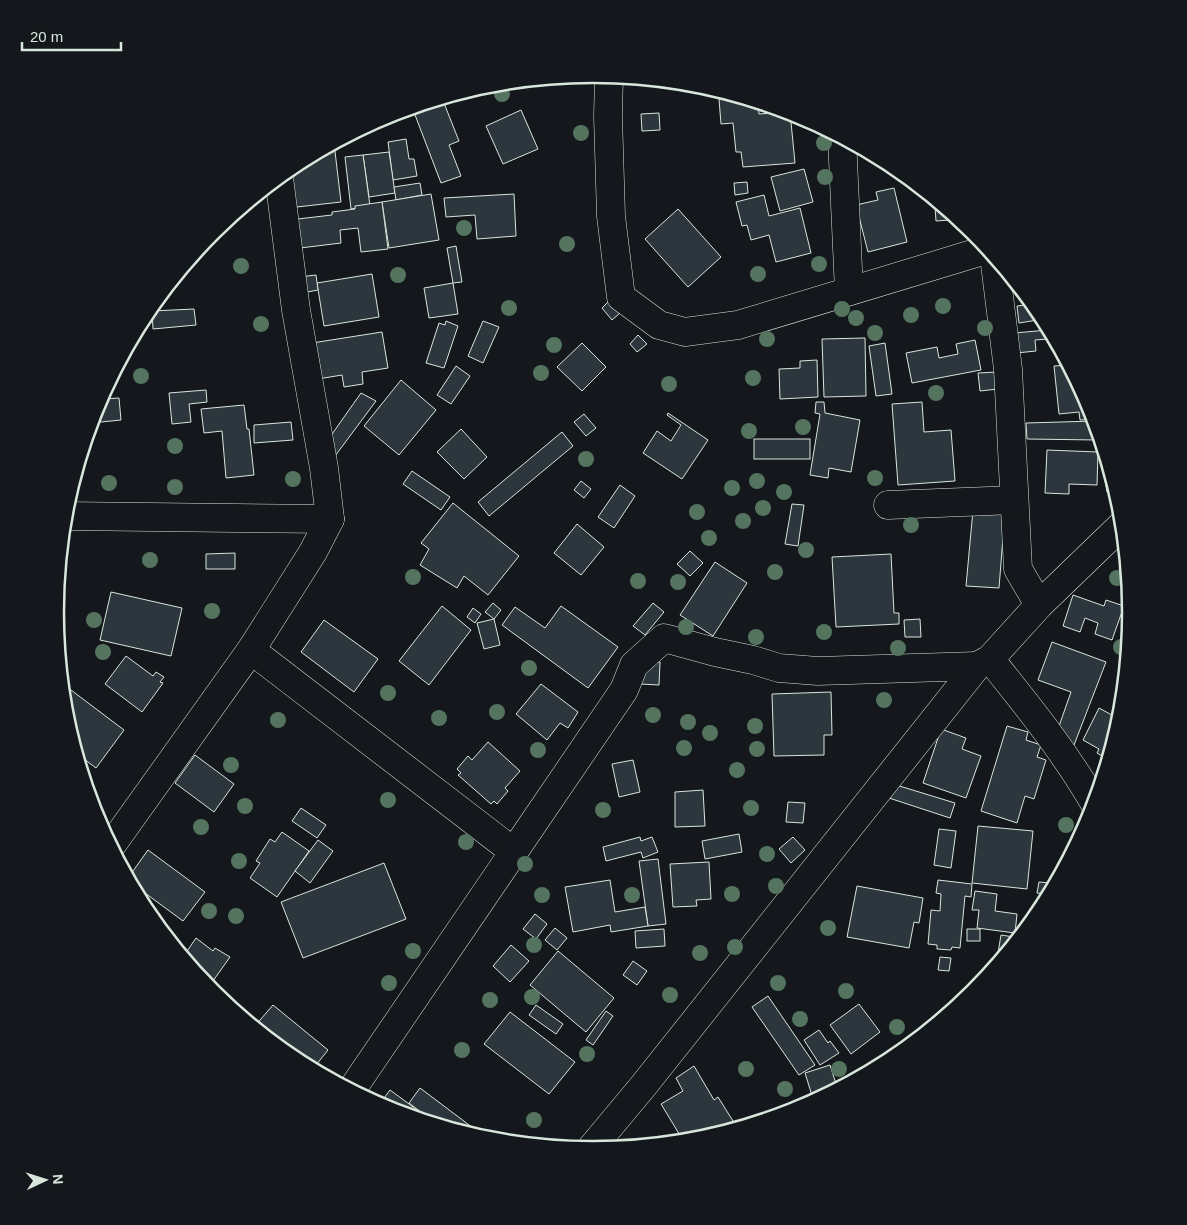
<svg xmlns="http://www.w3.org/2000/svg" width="1187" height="1225" viewBox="0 0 1187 1225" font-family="Arial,sans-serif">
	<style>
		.building { fill: #2c363c; stroke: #d8e6dc }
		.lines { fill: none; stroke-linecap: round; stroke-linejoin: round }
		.street-casing { stroke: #d8e6dc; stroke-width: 29 }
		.secondary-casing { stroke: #d8e6dc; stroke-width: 29 }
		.street { stroke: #14181c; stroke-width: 28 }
		.secondary { stroke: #14181c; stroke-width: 28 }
		.tree { fill: #55745f }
		.rim { fill: none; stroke: #d8e6dc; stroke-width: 2.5 }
	</style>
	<rect width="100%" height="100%" fill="#14181c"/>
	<g class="building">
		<path d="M680,83L699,84L707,87L681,90Z"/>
		<path d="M742,97L758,102L759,114L790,112L795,163L743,167L741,152H736L733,123L721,124L719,99Z"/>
		<path d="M442,98L459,141L449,145L461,176L441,183L412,107Z"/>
		<path d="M521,110L538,149L503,164L486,126Z"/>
		<path d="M659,113L660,130L642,131L641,114Z"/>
		<path d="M406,139L409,159H414L417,176L393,180L388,142Z"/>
		<path d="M334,143L341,202L288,208L284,173L295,165Z"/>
		<path d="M389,152L395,193L369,197L363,155Z"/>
		<path d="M363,155L370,206L351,209L345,157Z"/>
		<path d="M804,169L813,202L780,211L771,177Z"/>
		<path d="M747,182L748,193L735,195L734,183Z"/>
		<path d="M420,183L422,195L396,200L394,187Z"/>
		<path d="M894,188L907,242L868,252L856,205L878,200L876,192Z"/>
		<path d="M431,194L439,240L389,248L382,202Z"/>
		<path d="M514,194L516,236L477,239L475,215L446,217L444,198Z"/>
		<path d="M764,195L769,216L800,208L811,253L776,262L769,235L751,240L747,225L742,226L736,202Z"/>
		<path d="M382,202L388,249L361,252L358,228L340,230L341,243L292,249L289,220L332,215V212L355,209V206Z"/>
		<path d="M943,206L950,212V220L936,221L935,207Z"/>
		<path d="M678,209L721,257L688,287L645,239Z"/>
		<path d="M456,246L462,282L453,283L447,248Z"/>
		<path d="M372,274L379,317L324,326L317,283Z"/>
		<path d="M316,275L318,290L302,293L299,277Z"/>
		<path d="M453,283L458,314L429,318L424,288Z"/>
		<path d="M609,301L620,313L612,320L602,308Z"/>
		<path d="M1033,304L1044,319L1019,323L1017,306Z"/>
		<path d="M194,309L196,325L153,329L152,311Z"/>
		<path d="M446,321L458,326L444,368L426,363L439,323L445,325Z"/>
		<path d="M483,321L499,327L483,363L468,356Z"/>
		<path d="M1048,330V339L1035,340L1036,351L1016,353L1014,333Z"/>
		<path d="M382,332L388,368L362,372L363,384L344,387L342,375L318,379L312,343Z"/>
		<path d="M638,335L647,344L637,352L630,344Z"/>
		<path d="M865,338L866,396L824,397L822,339Z"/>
		<path d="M975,340L981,370L912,383L906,353L937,347L939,358L958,354L956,344Z"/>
		<path d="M582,343L606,367L582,391L557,367Z"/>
		<path d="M885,343L892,394L876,396L869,346Z"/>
		<path d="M817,360L818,397L780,399L779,369L800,368V361Z"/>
		<path d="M1069,365L1091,407L1095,419L1080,420L1079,412L1059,414L1054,366Z"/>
		<path d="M456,366L470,376L451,404L437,395Z"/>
		<path d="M997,372L998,389L980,391L978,373Z"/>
		<path d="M401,380L436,410L399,455L364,426Z"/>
		<path d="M206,390L207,402L189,404L191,422L172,424L169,393Z"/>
		<path d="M361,393L376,401L335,456L325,444Z"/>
		<path d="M103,394V399L119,398L121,420L91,423L96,406Z"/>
		<path d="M816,402H824L825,413L860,420L851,472L829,468L828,478L810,475L820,414L815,413Z"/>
		<path d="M922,402L924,432L951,430L955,481L898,485L892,404Z"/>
		<path d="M244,405L247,429H249L254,475L226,478L222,431L204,433L201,409Z"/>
		<path d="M668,413L708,440L682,479L643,453L657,431L671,441L681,425L667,415Z"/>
		<path d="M584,414L596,428L586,436L574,422Z"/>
		<path d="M1095,421L1116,487L1107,492L1098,440L1027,439L1026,423Z"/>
		<path d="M291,422L293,440L254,443V425Z"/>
		<path d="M461,429L487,457L464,479L437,452Z"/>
		<path d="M562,432L573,446L489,516L478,502Z"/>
		<rect x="754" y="439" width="56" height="20"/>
		<path d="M1047,450L1098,452L1097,485L1069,484V494L1045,493Z"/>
		<path d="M412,471L450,497L441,510L403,484Z"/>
		<path d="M581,481L591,489L584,498L574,490Z"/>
		<path d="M620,485L635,496L614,528L598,517Z"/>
		<path d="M453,503L519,556L488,595L464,576L457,588L420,565L429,549L421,543Z"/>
		<path d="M792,504L804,505L798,546L785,544Z"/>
		<path d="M973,510L1005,512L999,588L966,586Z"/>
		<path d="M577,524L604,547L581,575L554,553Z"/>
		<path d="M690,551L703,563L690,576L677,564Z"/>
		<path d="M235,553V569H206V554Z"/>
		<path d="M891,554L894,613H899V624L836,627L832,557Z"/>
		<path d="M715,562L747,583L713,636L680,615Z"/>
		<path d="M111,592L182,608L171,656L100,640Z"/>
		<path d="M1073,595L1104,606L1106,600L1124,606L1112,640L1095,634L1098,623L1085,618L1080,632L1063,626Z"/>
		<path d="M493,603L501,610L494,619L485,612Z"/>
		<path d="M653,603L664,612L645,635L633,626Z"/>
		<path d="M442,606L471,630L429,685L399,661Z"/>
		<path d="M561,606L618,647L588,688L502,625L515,607L545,628Z"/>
		<path d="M473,608L481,614L475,623L467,617Z"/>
		<path d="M494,619L500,645L484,649L477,623Z"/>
		<path d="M920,619L921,637H905L904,620Z"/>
		<path d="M324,620L378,659L354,692L301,652Z"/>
		<path d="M1052,642L1106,662L1074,745L1058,729L1071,692L1038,680Z"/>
		<path d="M126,656L153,676L156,672L164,677L160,682L163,683L142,712L105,684Z"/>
		<path d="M642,661L660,662L659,685L640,684Z"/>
		<path d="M541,684L578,712L568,728L560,723L547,740L516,714Z"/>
		<path d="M71,690L124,730L96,768L76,753L65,717L64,700Z"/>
		<path d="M831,692L832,735H824V755L774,756L772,694Z"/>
		<path d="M1099,708L1121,720L1109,760L1097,753L1099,749L1083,740Z"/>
		<path d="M1007,726L1028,732L1026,740L1041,745L1037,757L1046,760L1034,799L1025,796L1017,823L981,811Z"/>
		<path d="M941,729L966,738L962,749L981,756L966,798L923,783Z"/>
		<path d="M488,742L520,771L505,788L508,791L497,804L494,801L491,804L458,775L461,773L457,769L468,756L472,760Z"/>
		<path d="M195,755L234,784L214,812L175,783Z"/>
		<path d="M633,760L640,792L619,797L612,764Z"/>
		<path d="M893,784L955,803L950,818L889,798Z"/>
		<path d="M703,790L705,826L675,827V792Z"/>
		<path d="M788,802L805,803L803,823L786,822Z"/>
		<path d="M301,808L326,825L317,838L292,821Z"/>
		<path d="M978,826L1033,831L1027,889L972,883Z"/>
		<path d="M939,829L956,831L951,868L934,865Z"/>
		<path d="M282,832L309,851L277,897L250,878L260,863L256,861L270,839L275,842Z"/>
		<path d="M739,834L742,852L705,859L702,841Z"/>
		<path d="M640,837L641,841L652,837L658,852L643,858L641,852L606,861L603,847Z"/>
		<path d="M793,837L805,850L791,863L779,849Z"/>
		<path d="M318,840L333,851L310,883L295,871Z"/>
		<path d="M148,850L205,892L183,921L130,882L128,878Z"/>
		<path d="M658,859L666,924L648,926L639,861Z"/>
		<path d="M709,862L711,899L696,900L697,906L673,907L670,864Z"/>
		<path d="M384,863L406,919L303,958L281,902Z"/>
		<path d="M1051,877L1059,878L1050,894L1037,893L1039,882L1051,883Z"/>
		<path d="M610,880L615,912L645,907L648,926L611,932L610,925L573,932L565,887Z"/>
		<path d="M938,880L972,884L971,897L965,896L960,948L952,947L951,950L937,949V945L928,944L931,910L940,911L941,894L936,893Z"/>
		<path d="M857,886L923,898L919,923L914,922L909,948L847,937Z"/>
		<path d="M975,891L997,894L995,911L1017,914L1015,933L977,928L979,910H972Z"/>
		<path d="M535,914L547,924L536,939L523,929Z"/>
		<path d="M555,928L567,938L557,950L545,940Z"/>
		<path d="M664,929L665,946L636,948L635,931Z"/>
		<rect x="967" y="929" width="13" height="12"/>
		<path d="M1001,935L1020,938L1006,954L998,953Z"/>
		<path d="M196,938L213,951L215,948L230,957L208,988L183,957Z"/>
		<path d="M511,945L529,961L510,982L493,966Z"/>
		<path d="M558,951L614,998L586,1032L530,985Z"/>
		<path d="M940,957L951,958L949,971L938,970Z"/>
		<path d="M633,961L647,971L637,985L623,975Z"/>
		<path d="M768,996L815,1065L799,1075L752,1007Z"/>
		<path d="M859,1004L880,1032L851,1054L830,1025Z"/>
		<path d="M273,1005L328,1050L312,1070L294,1060L254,1027Z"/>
		<path d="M536,1005L563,1024L556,1034L529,1015Z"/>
		<path d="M606,1011L613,1016L593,1045L586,1040Z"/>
		<path d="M510,1012L575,1062L549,1094L484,1044Z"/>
		<path d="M932,1017H945L932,1028Z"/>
		<path d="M819,1030L828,1043L830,1041L839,1053L820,1065L804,1040Z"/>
		<path d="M830,1065L838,1090L814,1102L805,1073Z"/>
		<path d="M694,1066L714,1100L718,1097L738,1129L698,1141L684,1142L661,1104L683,1091L676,1078Z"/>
		<path d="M420,1088L489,1140V1141L438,1125L409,1103Z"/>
		<path d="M390,1090L420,1112L416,1119L387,1110L379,1105Z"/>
	</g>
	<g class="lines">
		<g class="street-casing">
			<g id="street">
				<path d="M609,76L608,116L611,216L621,297L659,325L685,332L738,325L989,249"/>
				<path d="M842,138L849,291"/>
				<path d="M994,256L1008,369L1018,569L1039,605"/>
				<path d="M888,505L1014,500"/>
				<path d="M65,516L330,519"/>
				<path d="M251,650L514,852"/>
				<path d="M990,659C1027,705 1065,752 1095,804"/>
				<path d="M111,846L251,650L313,552L330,519L324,468L296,310L279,178"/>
				<path d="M351,1091L624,690L634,665L664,638L715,652L753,660L779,668L818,671L977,666"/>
			</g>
		</g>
		<g class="secondary-casing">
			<path id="secondary" d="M589,1151L644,1085L977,666L990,659L1039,605L1123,524"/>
		</g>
		<use href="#street" class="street"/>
		<use href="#secondary" class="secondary"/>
	</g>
	<g class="tree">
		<circle cx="502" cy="94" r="8"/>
		<circle cx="581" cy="133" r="8"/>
		<circle cx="824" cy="143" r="8"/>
		<circle cx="825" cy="177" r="8"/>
		<circle cx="464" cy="228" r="8"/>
		<circle cx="567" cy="244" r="8"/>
		<circle cx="819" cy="264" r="8"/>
		<circle cx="241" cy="266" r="8"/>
		<circle cx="758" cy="274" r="8"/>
		<circle cx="398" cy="275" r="8"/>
		<circle cx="943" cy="306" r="8"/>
		<circle cx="509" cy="308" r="8"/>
		<circle cx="842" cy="309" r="8"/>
		<circle cx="911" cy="315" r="8"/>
		<circle cx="856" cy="318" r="8"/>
		<circle cx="261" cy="324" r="8"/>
		<circle cx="985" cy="328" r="8"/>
		<circle cx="875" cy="333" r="8"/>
		<circle cx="767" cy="339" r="8"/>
		<circle cx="554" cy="345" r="8"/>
		<circle cx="541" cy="373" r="8"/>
		<circle cx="141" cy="376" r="8"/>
		<circle cx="753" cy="378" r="8"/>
		<circle cx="669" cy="384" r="8"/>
		<circle cx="936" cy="393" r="8"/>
		<circle cx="803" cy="427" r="8"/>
		<circle cx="749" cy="431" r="8"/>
		<circle cx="175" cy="446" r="8"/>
		<circle cx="586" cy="459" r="8"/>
		<circle cx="875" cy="478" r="8"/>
		<circle cx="293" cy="479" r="8"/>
		<circle cx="757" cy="481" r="8"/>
		<circle cx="109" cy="483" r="8"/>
		<circle cx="175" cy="487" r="8"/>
		<circle cx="732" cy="488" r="8"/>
		<circle cx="784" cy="492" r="8"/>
		<circle cx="763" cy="508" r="8"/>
		<circle cx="697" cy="512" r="8"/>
		<circle cx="743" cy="521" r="8"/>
		<circle cx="911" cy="525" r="8"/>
		<circle cx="709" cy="538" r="8"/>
		<circle cx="806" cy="550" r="8"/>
		<circle cx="150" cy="560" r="8"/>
		<circle cx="775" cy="572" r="8"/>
		<circle cx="413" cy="577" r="8"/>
		<circle cx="1117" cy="578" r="8"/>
		<circle cx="638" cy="581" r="8"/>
		<circle cx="678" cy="582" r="8"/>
		<circle cx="212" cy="611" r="8"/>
		<circle cx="94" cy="620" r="8"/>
		<circle cx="686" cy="627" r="8"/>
		<circle cx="824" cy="632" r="8"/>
		<circle cx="756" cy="637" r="8"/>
		<circle cx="1121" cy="647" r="8"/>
		<circle cx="898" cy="648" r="8"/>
		<circle cx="103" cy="652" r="8"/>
		<circle cx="529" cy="668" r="8"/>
		<circle cx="388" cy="693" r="8"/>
		<circle cx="884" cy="700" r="8"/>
		<circle cx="497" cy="712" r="8"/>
		<circle cx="653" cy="715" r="8"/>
		<circle cx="439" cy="718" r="8"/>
		<circle cx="278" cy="720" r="8"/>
		<circle cx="688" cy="722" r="8"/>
		<circle cx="755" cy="726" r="8"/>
		<circle cx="710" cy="733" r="8"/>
		<circle cx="684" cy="748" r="8"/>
		<circle cx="757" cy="749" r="8"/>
		<circle cx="538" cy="750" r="8"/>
		<circle cx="231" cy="765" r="8"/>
		<circle cx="737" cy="770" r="8"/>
		<circle cx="388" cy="800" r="8"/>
		<circle cx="245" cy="806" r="8"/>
		<circle cx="751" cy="808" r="8"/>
		<circle cx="603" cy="810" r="8"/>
		<circle cx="1066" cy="825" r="8"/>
		<circle cx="201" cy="827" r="8"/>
		<circle cx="466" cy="842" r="8"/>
		<circle cx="767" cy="854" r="8"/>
		<circle cx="239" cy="861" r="8"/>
		<circle cx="525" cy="864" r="8"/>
		<circle cx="776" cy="886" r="8"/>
		<circle cx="732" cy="894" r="8"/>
		<circle cx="542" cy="895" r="8"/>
		<circle cx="632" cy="895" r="8"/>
		<circle cx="209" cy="911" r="8"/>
		<circle cx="236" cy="916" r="8"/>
		<circle cx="828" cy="928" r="8"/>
		<circle cx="534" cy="945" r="8"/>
		<circle cx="735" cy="947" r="8"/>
		<circle cx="413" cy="951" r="8"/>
		<circle cx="700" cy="953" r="8"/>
		<circle cx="389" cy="983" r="8"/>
		<circle cx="778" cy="983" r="8"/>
		<circle cx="846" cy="991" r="8"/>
		<circle cx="670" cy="995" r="8"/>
		<circle cx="532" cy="997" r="8"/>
		<circle cx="490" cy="1000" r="8"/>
		<circle cx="800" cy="1019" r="8"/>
		<circle cx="897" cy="1027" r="8"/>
		<circle cx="462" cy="1050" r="8"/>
		<circle cx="587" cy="1054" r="8"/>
		<circle cx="746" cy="1069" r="8"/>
		<circle cx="839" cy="1069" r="8"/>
		<circle cx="785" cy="1089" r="8"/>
		<circle cx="534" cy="1120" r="8"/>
	</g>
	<path d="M0 0H1187V1225H0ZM64 612a529 529 0 1 1 1058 0a529 529 0 1 1-1058 0Z" fill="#14181c" fill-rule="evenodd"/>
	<path class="rim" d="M64 612a529 529 0 1 1 1058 0a529 529 0 1 1-1058 0Z"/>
	<g transform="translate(45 1180) rotate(86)" stroke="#14181c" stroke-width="4" paint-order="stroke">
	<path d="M0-4L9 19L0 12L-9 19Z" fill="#d8e6dc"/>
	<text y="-8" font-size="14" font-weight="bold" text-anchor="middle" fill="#d8e6dc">N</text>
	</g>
	<path d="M22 42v8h99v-8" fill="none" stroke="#d8e6dc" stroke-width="2.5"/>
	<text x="30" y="42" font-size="15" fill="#d8e6dc" stroke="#14181c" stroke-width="4" paint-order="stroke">20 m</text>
</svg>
